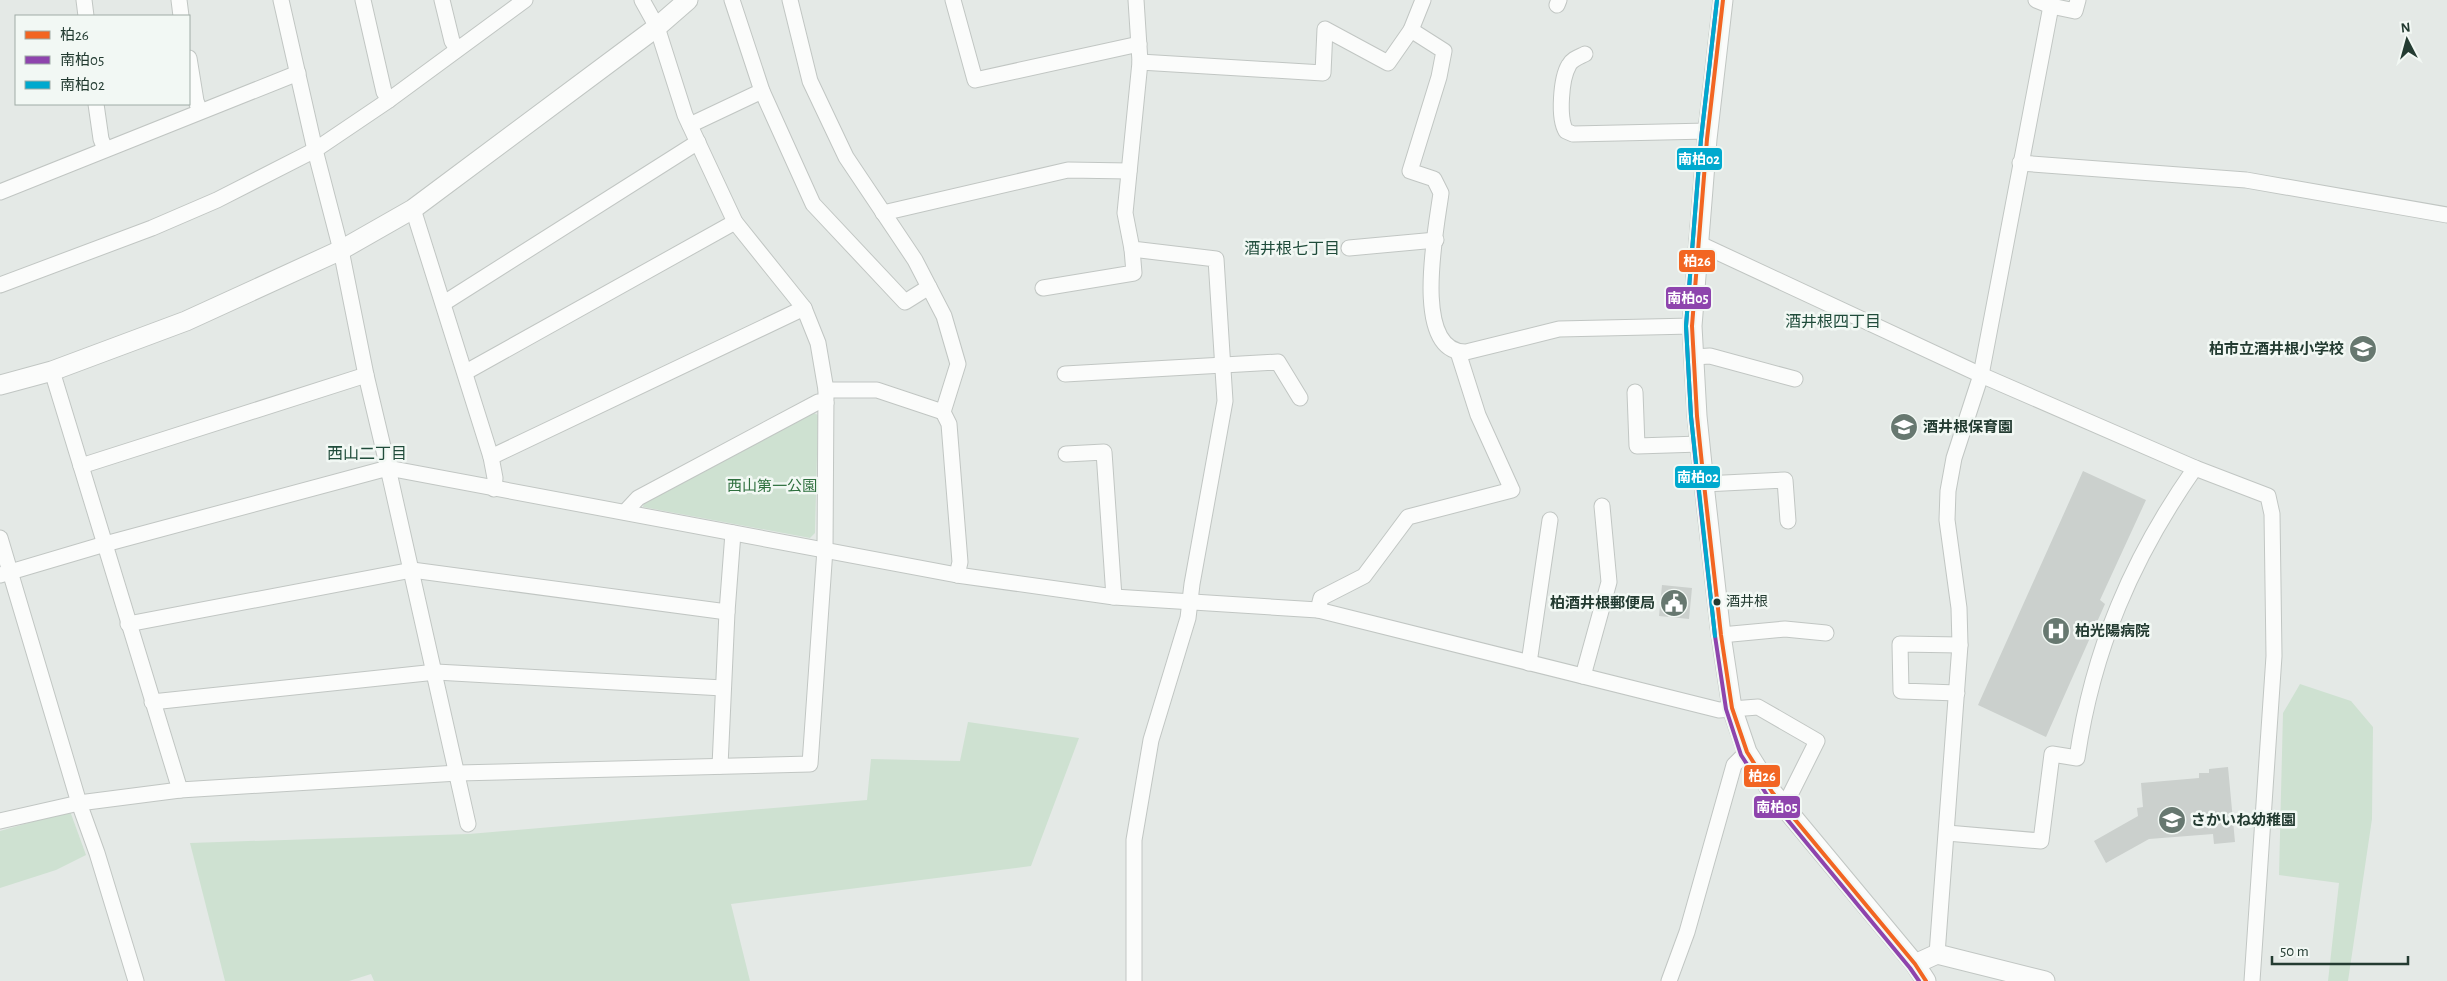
<svg xmlns="http://www.w3.org/2000/svg" width="2447" height="981" viewBox="0 0 2447 981" font-family="'Alegreya Sans','Noto Sans JP',sans-serif">
	<style>
		.green { fill: #cee1d1 }
		.building { fill: #cbd0cd }
		.lines { fill: none; stroke-linecap: round; stroke-linejoin: round }
		.minor-casing { stroke: #c1c6c3; stroke-width: 17 }
		.tertiary-casing { stroke: #c1c6c3; stroke-width: 21 }
		.minor { stroke: #fbfcfb; stroke-width: 15 }
		.tertiary { stroke: #fbfcfb; stroke-width: 19 }
		.bus-1-casing { stroke: #f2f8f4; stroke-width: 8 }
		.bus-2-casing { stroke: #f2f8f4; stroke-width: 8 }
		.bus-3-casing { stroke: #f2f8f4; stroke-width: 8 }
		.bus-1 { stroke: #f26522; stroke-width: 4 }
		.bus-2 { stroke: #8e44ad; stroke-width: 4 }
		.bus-3 { stroke: #00a9ce; stroke-width: 4 }
		.bus-dot { fill: #233b31; stroke: #f2f8f4; stroke-width: 2 }
		.labels { text-anchor: middle; dominant-baseline: central; stroke-width: 5; stroke-linejoin: round; paint-order: stroke }
		.bus-label { font-size: 14px; fill: #233b31; stroke: #f2f8f4; text-anchor: start }
		.poi-label { font-size: 15px; font-weight: bold; fill: #233b31; stroke: #f2f8f4; text-anchor: start }
		.park-label { font-size: 15px; fill: #2f703f; stroke: #f2f8f4 }
		.neighbourhood-label { font-size: 16px; fill: #204c3b; stroke: #f2f8f4 }
		.line-badge { stroke: #f2f8f4; stroke-width: 2 }
		.badge-label { font-size: 14px; text-anchor: middle; font-weight: bold; fill: #fff }
	</style>
	<rect width="100%" height="100%" fill="#e4e9e6"/>
	<g class="green">
		<path d="M814,413L818,415L815,533L810,538L643,507L644,502Z"/>
		<path d="M2300,684L2351,701L2373,727L2372,819L2348,981H2328L2339,883L2279,875L2283,713Z"/>
		<path d="M968,722L1079,738L1031,866L731,904L750,981H374L371,974L349,981H225L190,843L469,834L867,800L871,759L960,761Z"/>
		<path d="M70,811L86,855L56,870L0,888V831Z"/>
	</g>
	<g class="building">
		<path d="M2083,471L2146,500L2100,600L2105,604L2046,737L1978,705Z"/>
		<path d="M1662,585L1692,588L1689,619L1659,616Z"/>
		<path d="M2228,767L2235,842L2214,844L2213,834L2149,839L2106,863L2094,841L2138,816L2137,808L2143,807L2141,783L2199,778V773H2209V769Z"/>
	</g>
	<g class="lines">
		<g class="minor-casing">
			<g id="minor">
				<path d="M84,0L86,16"/>
				<path d="M179,0L181,16"/>
				<path d="M281,0L315,150L341,250L366,375L388,468L957,575L1114,597L1318,610L1719,710L1758,707L1817,741L1784,807"/>
				<path d="M363,0L384,92L389,100"/>
				<path d="M442,0L452,41L457,49"/>
				<path d="M790,0L810,81L846,157L915,260L944,316L958,364L943,412L949,424L960,562L957,575"/>
				<path d="M953,0L975,80L1139,44"/>
				<path d="M2036,0L2051,6L2075,11L2078,0"/>
				<path d="M1557,5L1559,0"/>
				<path d="M1411,30L1444,51L1439,77L1410,171L1434,179L1441,193C1437,225 1410,353 1466,352L1559,329L1692,326"/>
				<path d="M1585,54C1579,57 1572,59 1569,65C1561,78 1558,118 1566,131L1573,134L1708,131"/>
				<path d="M189,58L196,101L200,111"/>
				<path d="M1140,62L1323,73L1325,29L1388,63L1411,30L1423,0"/>
				<path d="M762,91L813,204L905,302L929,287"/>
				<path d="M96,104L101,139L105,149"/>
				<path d="M690,125L762,91L732,0"/>
				<path d="M2020,163L2246,180L2447,215"/>
				<path d="M0,192L298,73"/>
				<path d="M413,209L491,457L495,478L494,489"/>
				<path d="M883,213L1068,170L1129,171"/>
				<path d="M1700,244L1981,375L2195,468L2268,496L2272,514L2274,656L2252,981"/>
				<path d="M1349,248L1436,240"/>
				<path d="M0,285L152,228L217,200L315,150L389,100L525,0"/>
				<path d="M1043,288L1134,273L1132,249"/>
				<path d="M444,303L698,142"/>
				<path d="M1694,357L1710,356L1795,379"/>
				<path d="M52,371L180,790"/>
				<path d="M466,372L735,222"/>
				<path d="M1065,374L1278,362L1300,398"/>
				<path d="M826,390H877L943,412"/>
				<path d="M1635,392L1637,446L1700,444"/>
				<path d="M1066,454L1104,452L1114,597"/>
				<path d="M491,457L804,308"/>
				<path d="M81,466L366,375"/>
				<path d="M1704,484L1785,480L1788,521"/>
				<path d="M625,512L638,498L818,402L826,403"/>
				<path d="M0,538L79,803L97,853L136,981"/>
				<path d="M0,575L105,544L388,468L468,824"/>
				<path d="M1318,610L1321,598L1364,576L1408,517L1512,490L1478,415L1458,352"/>
				<path d="M128,624L412,570L727,612"/>
				<path d="M1721,635L1785,629L1826,633"/>
				<path d="M1529,663L1550,520"/>
				<path d="M1583,676L1609,582L1602,506"/>
				<path d="M1957,693L1901,691L1900,644L1960,645"/>
				<path d="M152,702L436,672L723,688"/>
				<path d="M720,766L727,612L733,533"/>
				<path d="M0,821L79,803L180,790L458,773L810,764L825,549L826,390L818,343L804,308L735,222L685,115L657,27L642,0"/>
				<path d="M1947,833L2041,841L2052,754L2077,758C2093,649 2132,558 2195,468"/>
				<path d="M1937,954L1960,645L1959,608L1947,520L1948,491L1954,458L1981,375L2051,6"/>
				<path d="M1134,981V840L1151,740L1188,618L1192,584L1225,401L1216,259L1132,249L1125,213L1140,62L1136,0"/>
				<path d="M1669,981L1687,932L1734,765L1747,752"/>
			</g>
		</g>
		<g class="tertiary-casing">
			<g id="tertiary">
				<path d="M1723,0L1707,139L1692,326L1697,416L1704,484L1721,635L1732,708L1747,752L1772,792L1915,964L1926,981"/>
				<path d="M0,385L52,371L186,321L341,250L413,209L657,27L688,0"/>
				<path d="M1915,964L1937,954L2045,981"/>
			</g>
		</g>
		<use href="#minor" class="minor"/>
		<use href="#tertiary" class="tertiary"/>
		<g class="bus-1-casing">
			<path id="bus-1" d="M1723,0L1707,139L1692,326L1697,416L1704,484L1721,635L1732,708L1747,752L1772,792L1915,964L1926,981"/>
		</g>
		<g class="bus-2-casing">
			<path id="bus-2" d="M1717,0L1701,139L1686,326L1691,416L1698,485L1715,636L1726,709L1741,755L1767,795L1910,968L1919,981"/>
		</g>
		<g class="bus-3-casing">
			<path id="bus-3" d="M1715,636L1691,417L1686,326L1701,139L1717,0"/>
		</g>
		<use href="#bus-1" class="bus-1"/>
		<use href="#bus-2" class="bus-2"/>
		<use href="#bus-3" class="bus-3"/>
	</g>
	<defs>
		<g id="school-disc" transform="scale(1.4375)"><circle r="9.5" fill="#677870" stroke="#f2f8f4"/><path d="M0-5L7-2L0 1L-7-2ZM-4 1L0 2.5L4 1V4Q0 6-4 4Z" fill="#fff"/></g>
		<g id="civic-disc" transform="scale(1.4375)"><circle r="9.5" fill="#677870" stroke="#f2f8f4"/><path d="M-.6-6.5H3V-4.5H.6V-3L4-1V1h2V6H-6V1h2V-1L-.6-3ZM-1.2 2.5V6h2.4V2.5Z" fill="#fff"/></g>
		<g id="hospital-disc" transform="scale(1.4375)"><circle r="9.5" fill="#677870" stroke="#f2f8f4"/><path d="M-5-5h3v3.5h4V-5h3V5h-3V1.5h-4V5h-3Z" fill="#fff"/></g>
	</defs>
	<g fill-rule="evenodd">
		<use href="#school-disc" x="2363" y="349"/>
		<use href="#school-disc" x="1904" y="427"/>
		<use href="#civic-disc" x="1674" y="603"/>
		<use href="#hospital-disc" x="2056" y="631"/>
		<use href="#school-disc" x="2172" y="820"/>
	</g>
	<circle class="bus-dot" cx="1717" cy="602" r="4.5"/>
	<g class="labels">
		<g class="bus-label">
			<text x="1726" y="602">酒井根</text>
		</g>
		<g class="poi-label">
			<text x="2344" y="349" text-anchor="end">柏市立酒井根小学校</text>
			<text x="1923" y="427">酒井根保育園</text>
			<text x="1655" y="603" text-anchor="end">柏酒井根郵便局</text>
			<text x="2075" y="631">柏光陽病院</text>
			<text x="2191" y="820">さかいね幼稚園</text>
		</g>
		<g class="park-label">
			<text x="772" y="486">西山第一公園</text>
		</g>
		<g class="neighbourhood-label">
			<text x="1292" y="249">酒井根七丁目</text>
			<text x="1833" y="322">酒井根四丁目</text>
			<text x="367" y="454">西山二丁目</text>
		</g>
	</g>
	<g class="line-badge">
		<rect x="1676" y="147" width="47" height="24" rx="5" fill="#00a9ce"/>
		<rect x="1678" y="249" width="38" height="24" rx="5" fill="#f26522"/>
		<rect x="1665" y="286" width="47" height="24" rx="5" fill="#8e44ad"/>
		<rect x="1674" y="465" width="47" height="24" rx="5" fill="#00a9ce"/>
		<rect x="1743" y="764" width="38" height="24" rx="5" fill="#f26522"/>
		<rect x="1753" y="795" width="48" height="24" rx="5" fill="#8e44ad"/>
	</g>
	<g class="badge-label">
		<text x="1699" y="164">南柏02</text>
		<text x="1697" y="266">柏26</text>
		<text x="1688" y="303">南柏05</text>
		<text x="1698" y="482">南柏02</text>
		<text x="1762" y="781">柏26</text>
		<text x="1777" y="812">南柏05</text>
	</g>
	<rect x="15" y="15" width="175" height="90" fill="#f2f8f4" stroke="#9faca6"/>
	<rect x="25" y="31" width="25" height="8" fill="#f26522" stroke="#9faca6"/>
	<text x="60" y="40" font-size="15" fill="#233b31">柏26</text>
	<rect x="25" y="56" width="25" height="8" fill="#8e44ad" stroke="#9faca6"/>
	<text x="60" y="65" font-size="15" fill="#233b31">南柏05</text>
	<rect x="25" y="81" width="25" height="8" fill="#00a9ce" stroke="#9faca6"/>
	<text x="60" y="90" font-size="15" fill="#233b31">南柏02</text>
	<g transform="translate(2407 40) rotate(354)" stroke="#f2f8f4" stroke-width="4" paint-order="stroke">
	<path d="M0-4L9 19L0 12L-9 19Z" fill="#233b31"/>
	<text y="-8" font-size="14" font-weight="bold" text-anchor="middle" fill="#233b31">N</text>
	</g>
	<path d="M2272 956v8h136v-8" fill="none" stroke="#233b31" stroke-width="2.5"/>
	<text x="2280" y="956" font-size="15" fill="#233b31" stroke="#f2f8f4" stroke-width="4" paint-order="stroke">50 m</text>
</svg>
